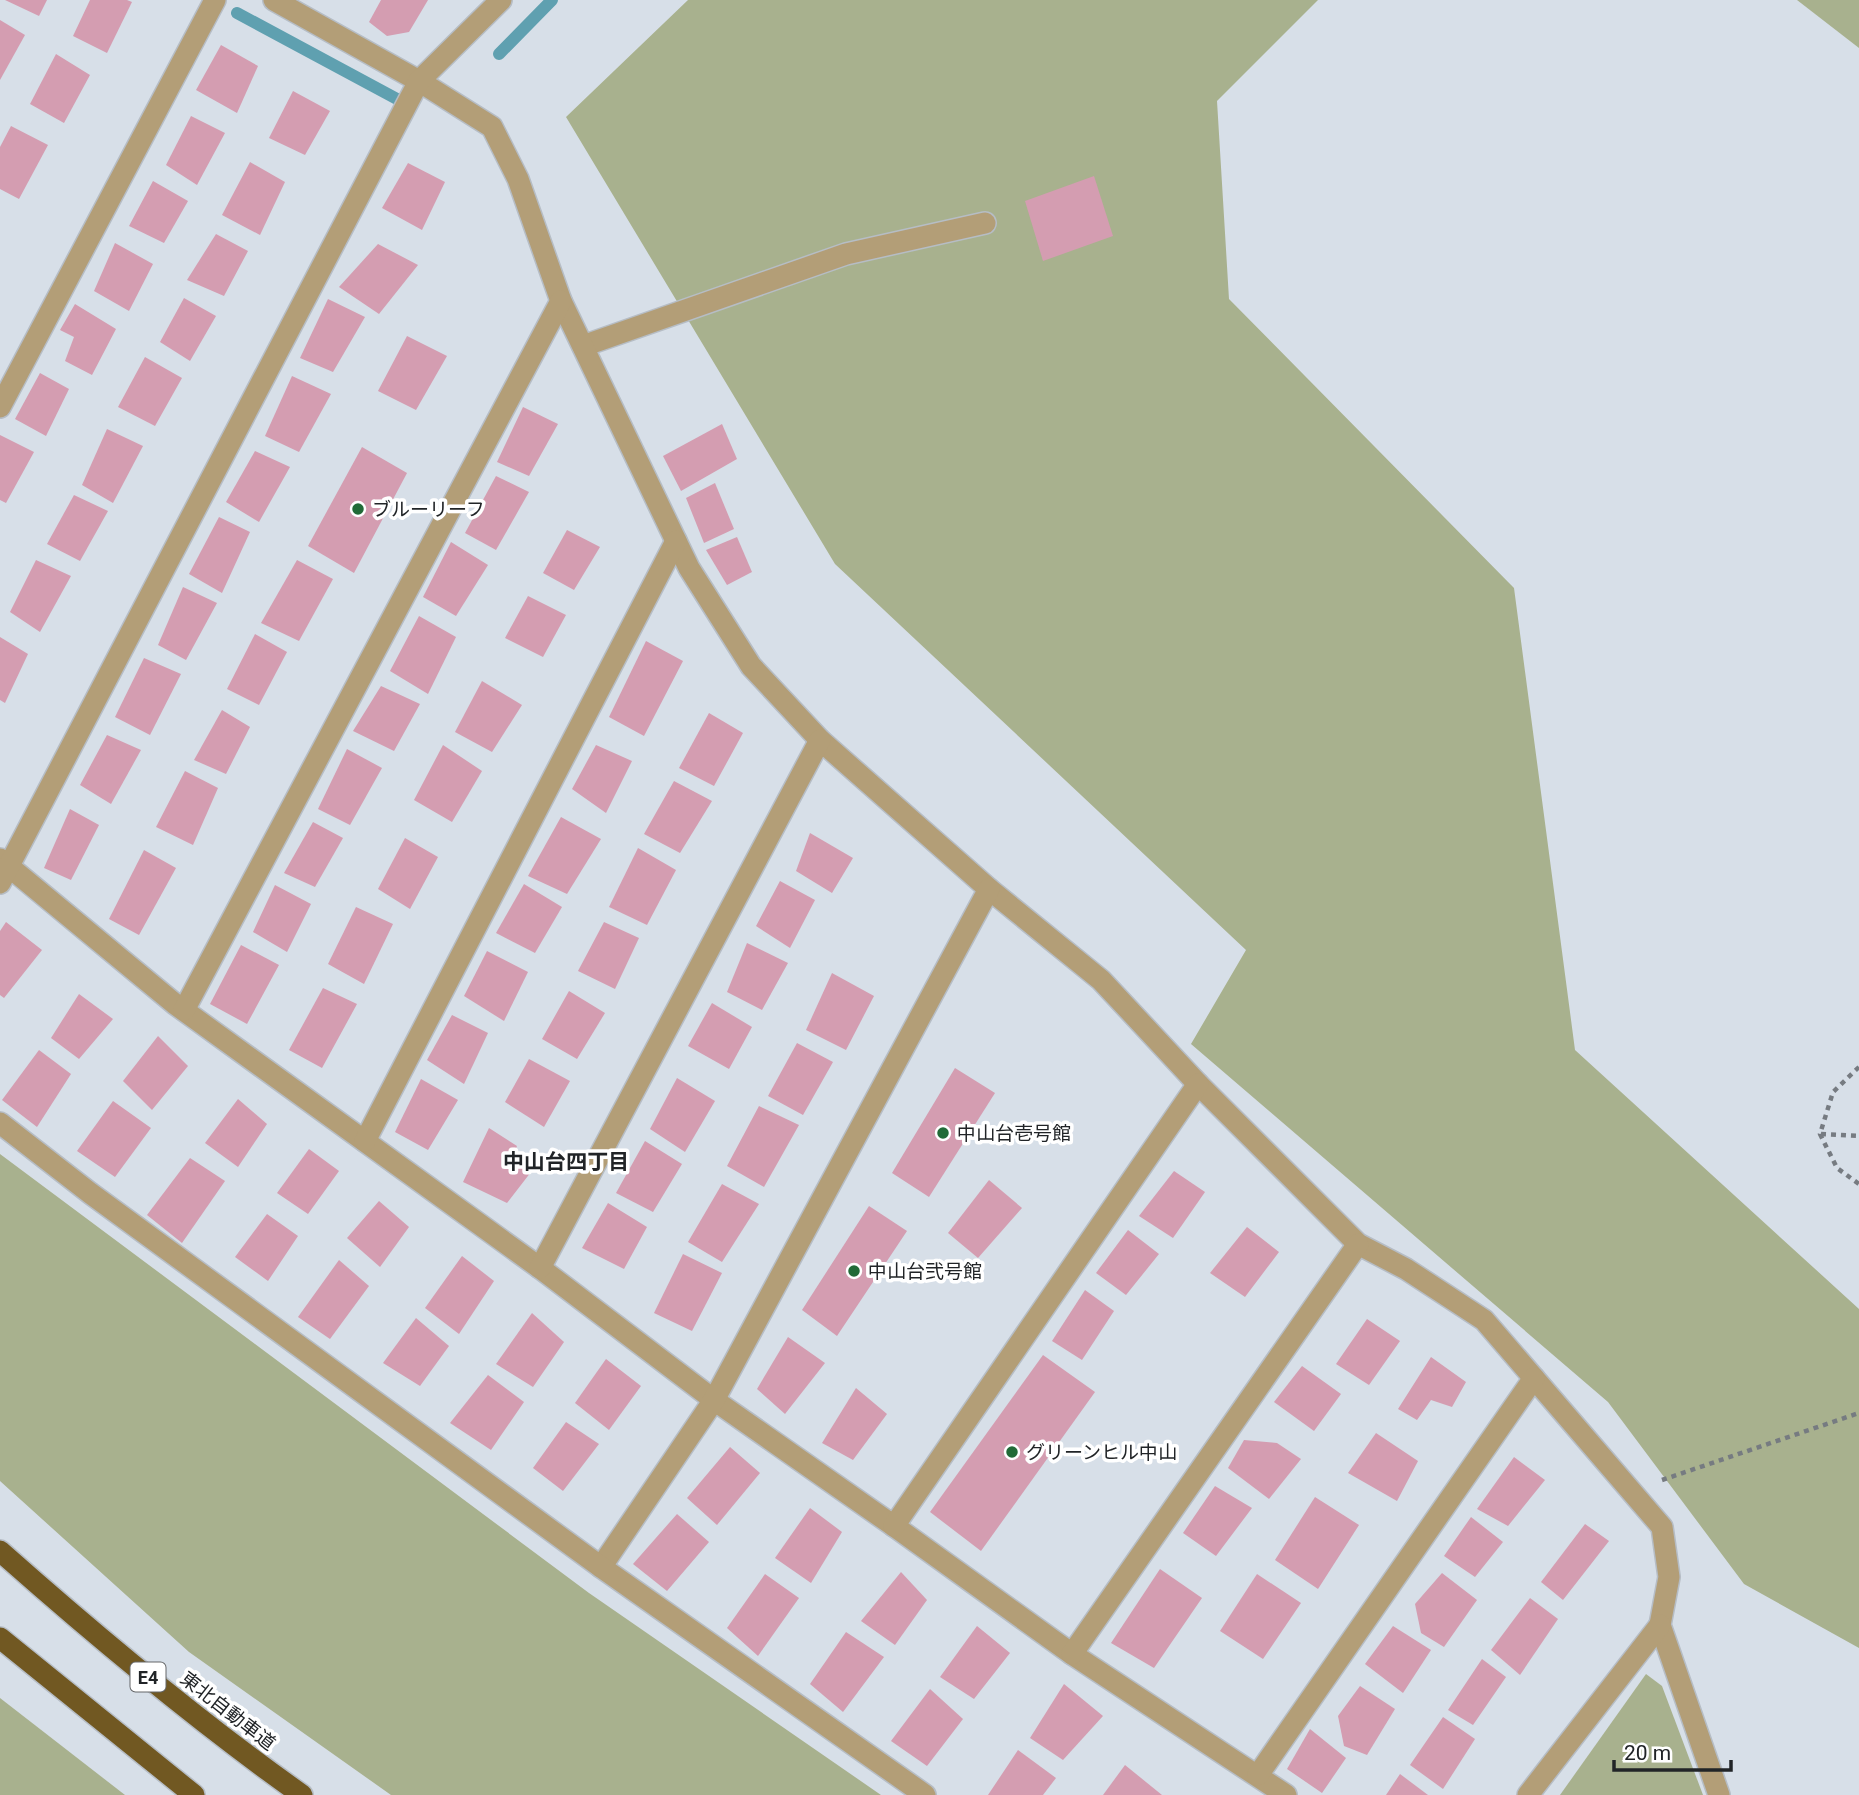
<svg xmlns="http://www.w3.org/2000/svg" width="1859" height="1795" viewBox="0 0 1859 1795" font-family="Roboto,'Noto Sans JP',sans-serif">
	<style>
		.green { fill: #a8b18e }
		.lines { fill: none; stroke-linecap: round; stroke-linejoin: round }
		.stream { stroke: #5fa0b0; stroke-width: 12 }
		.building { fill: #d49db1 }
		.service-casing { stroke: #b6bdc5; stroke-width: 24 }
		.minor-casing { stroke: #b6bdc5; stroke-width: 24 }
		.tertiary-casing { stroke: #b6bdc5; stroke-width: 24 }
		.motorway-casing { stroke: #b6bdc5; stroke-width: 24 }
		.path { stroke: #767b81; stroke-width: 4.5; stroke-dasharray: 5 5; stroke-linecap: butt }
		.service { stroke: #b39e77; stroke-width: 21 }
		.minor { stroke: #b39e77; stroke-width: 21 }
		.tertiary { stroke: #b39e77; stroke-width: 21 }
		.motorway { stroke: #715822; stroke-width: 21 }
		.poi-dot { fill: #216a37; stroke: #fff; stroke-width: 2.5 }
		.labels { text-anchor: middle; dominant-baseline: central; stroke-width: 7; stroke-linejoin: round; paint-order: stroke }
		.shield { fill: #fff; stroke: #646668; stroke-width: 2 }
		.shield-label { font-size: 18px; font-weight: bold; fill: #212427 }
		.poi-label { font-size: 19px; fill: #212427; stroke: #fff; text-anchor: start }
		.street-label { font-size: 19px; fill: #212427; stroke: #fff }
		.neighbourhood-label { font-size: 21px; font-weight: bold; fill: #212427; stroke: #fff }
	</style>
	<rect width="100%" height="100%" fill="#d7dfe8"/>
	<g class="green">
		<path d="M688,0H1318L1217,101L1229,299L1514,588L1575,1050L1859,1309V1648L1744,1584L1608,1402L1191,1044L1246,950L835,564L566,117Z"/>
		<path d="M1797,0H1859V48Z"/>
		<path d="M0,1154L589,1593L881,1795H391L189,1652L0,1481Z"/>
		<path d="M1646,1674L1662,1686L1703,1795H1560Z"/>
		<path d="M0,1698L125,1795H0Z"/>
	</g>
	<g class="lines">
		<g class="stream">
			<path d="M237,13L397,99"/>
			<path d="M499,54L552,0"/>
		</g>
	</g>
	<g class="building">
		<path d="M5,0H47L39,16Z"/>
		<path d="M90,0H127L132,2L107,53L73,36Z"/>
		<path d="M381,0H428L409,32L387,36L369,22Z"/>
		<path d="M0,20L25,35L0,80Z"/>
		<path d="M221,45L258,66L237,113L196,90Z"/>
		<path d="M56,54L90,75L64,123L30,104Z"/>
		<path d="M293,91L330,111L305,155L269,138Z"/>
		<path d="M191,116L225,133L197,185L166,165Z"/>
		<path d="M11,126L48,145L19,199L0,189V147Z"/>
		<path d="M250,162L285,182L260,235L222,215Z"/>
		<path d="M408,163L445,182L422,230L382,208Z"/>
		<path d="M1094,176L1113,236L1043,261L1025,201Z"/>
		<path d="M153,181L188,201L164,243L129,226Z"/>
		<path d="M216,234L248,251L224,296L187,280Z"/>
		<path d="M115,243L153,264L129,311L94,291Z"/>
		<path d="M378,244L418,265L379,314L339,287Z"/>
		<path d="M184,298L216,316L190,361L160,342Z"/>
		<path d="M328,299L365,317L333,372L300,358Z"/>
		<path d="M75,304L116,329L92,375L65,361L74,337L60,330Z"/>
		<path d="M407,336L447,356L416,410L378,391Z"/>
		<path d="M145,357L182,378L155,426L118,407Z"/>
		<path d="M40,373L69,389L46,436L15,419Z"/>
		<path d="M292,376L331,394L299,452L265,436Z"/>
		<path d="M523,407L558,424L529,476L497,462Z"/>
		<path d="M722,424L737,459L681,491L663,456Z"/>
		<path d="M107,429L143,446L113,503L82,485Z"/>
		<path d="M0,435L34,452L6,503L0,500Z"/>
		<path d="M362,447L407,473L354,573L308,546Z"/>
		<path d="M255,451L290,467L259,522L226,502Z"/>
		<path d="M496,476L529,492L496,550L465,533Z"/>
		<path d="M715,483L734,529L704,543L686,498Z"/>
		<path d="M74,495L108,511L80,561L47,544Z"/>
		<path d="M219,517L250,532L222,593L189,574Z"/>
		<path d="M567,530L600,547L574,590L543,573Z"/>
		<path d="M737,537L752,572L727,585L706,550Z"/>
		<path d="M451,542L488,565L456,616L423,597Z"/>
		<path d="M36,560L71,576L40,632L10,612Z"/>
		<path d="M297,560L333,579L299,641L261,623Z"/>
		<path d="M183,587L217,603L186,660L158,645Z"/>
		<path d="M528,596L566,615L543,657L505,638Z"/>
		<path d="M419,616L456,637L428,694L390,671Z"/>
		<path d="M255,634L287,652L259,705L227,689Z"/>
		<path d="M0,637L28,654L5,703L0,700Z"/>
		<path d="M646,641L683,661L644,736L609,717Z"/>
		<path d="M144,658L181,674L150,735L115,717Z"/>
		<path d="M482,681L522,705L492,752L455,732Z"/>
		<path d="M381,686L420,704L394,751L353,731Z"/>
		<path d="M222,710L250,727L226,774L194,760Z"/>
		<path d="M709,713L743,733L714,786L679,768Z"/>
		<path d="M107,735L141,750L111,804L80,785Z"/>
		<path d="M443,745L482,771L452,822L414,800Z"/>
		<path d="M596,745L632,761L606,813L572,789Z"/>
		<path d="M347,749L382,768L350,825L318,809Z"/>
		<path d="M185,771L218,788L193,845L156,827Z"/>
		<path d="M674,781L712,801L680,853L644,834Z"/>
		<path d="M70,809L99,825L71,880L44,868Z"/>
		<path d="M561,817L601,839L567,894L528,876Z"/>
		<path d="M313,822L343,838L315,887L284,873Z"/>
		<path d="M810,833L853,858L832,893L796,871Z"/>
		<path d="M405,838L438,857L410,909L378,889Z"/>
		<path d="M638,848L676,870L647,925L609,907Z"/>
		<path d="M144,850L176,868L139,935L109,919Z"/>
		<path d="M780,881L815,900L790,948L756,926Z"/>
		<path d="M524,884L562,907L535,953L496,933Z"/>
		<path d="M275,885L311,904L287,952L253,932Z"/>
		<path d="M356,907L393,924L364,984L328,964Z"/>
		<path d="M6,922L42,950L4,998L0,995V931Z"/>
		<path d="M604,922L639,938L615,989L578,971Z"/>
		<path d="M747,943L788,963L762,1010L727,992Z"/>
		<path d="M241,945L279,965L247,1024L210,1004Z"/>
		<path d="M487,951L528,972L504,1021L464,996Z"/>
		<path d="M832,973L874,996L846,1050L806,1030Z"/>
		<path d="M323,988L357,1004L322,1068L289,1050Z"/>
		<path d="M569,991L605,1013L577,1059L542,1039Z"/>
		<path d="M79,994L113,1019L79,1059L51,1038Z"/>
		<path d="M712,1003L752,1027L729,1069L688,1046Z"/>
		<path d="M452,1015L488,1033L464,1084L427,1060Z"/>
		<path d="M158,1036L188,1066L152,1110L123,1081Z"/>
		<path d="M797,1043L833,1062L803,1115L768,1096Z"/>
		<path d="M39,1050L71,1074L37,1127L2,1100Z"/>
		<path d="M529,1059L570,1081L544,1127L505,1102Z"/>
		<path d="M955,1068L995,1093L929,1197L892,1173Z"/>
		<path d="M677,1078L715,1101L685,1152L650,1129Z"/>
		<path d="M421,1079L458,1100L428,1150L395,1132Z"/>
		<path d="M238,1099L267,1124L238,1167L205,1143Z"/>
		<path d="M113,1101L151,1128L115,1177L77,1151Z"/>
		<path d="M759,1106L799,1125L764,1187L727,1166Z"/>
		<path d="M489,1128L517,1146L511,1161L531,1172L507,1203L463,1182Z"/>
		<path d="M645,1141L682,1164L653,1212L616,1193Z"/>
		<path d="M309,1149L339,1171L308,1214L277,1193Z"/>
		<path d="M190,1158L225,1181L182,1243L147,1215Z"/>
		<path d="M1174,1171L1205,1192L1173,1238L1139,1216Z"/>
		<path d="M989,1180L1022,1208L978,1258L948,1233Z"/>
		<path d="M722,1184L759,1204L722,1262L688,1242Z"/>
		<path d="M379,1201L409,1227L380,1267L347,1238Z"/>
		<path d="M608,1203L647,1227L624,1269L582,1248Z"/>
		<path d="M869,1206L907,1231L837,1336L802,1310Z"/>
		<path d="M267,1214L298,1236L268,1281L235,1257Z"/>
		<path d="M1247,1227L1279,1252L1245,1297L1210,1273Z"/>
		<path d="M1128,1230L1159,1254L1126,1295L1096,1273Z"/>
		<path d="M683,1254L722,1273L692,1331L654,1313Z"/>
		<path d="M462,1256L494,1281L459,1334L425,1308Z"/>
		<path d="M339,1260L369,1286L330,1339L298,1317Z"/>
		<path d="M1085,1290L1114,1311L1082,1360L1052,1341Z"/>
		<path d="M532,1313L564,1342L533,1387L496,1364Z"/>
		<path d="M416,1318L449,1346L420,1386L383,1363Z"/>
		<path d="M1367,1319L1400,1341L1369,1385L1336,1364Z"/>
		<path d="M788,1337L825,1363L785,1414L757,1389Z"/>
		<path d="M1043,1355L1095,1392L981,1551L930,1512Z"/>
		<path d="M1431,1357L1466,1382L1452,1407L1431,1400L1417,1420L1398,1409Z"/>
		<path d="M606,1359L641,1386L609,1430L575,1403Z"/>
		<path d="M1302,1366L1341,1394L1314,1431L1274,1402Z"/>
		<path d="M488,1375L524,1402L491,1450L450,1423Z"/>
		<path d="M856,1388L887,1414L853,1460L822,1443Z"/>
		<path d="M566,1422L599,1444L563,1491L533,1468Z"/>
		<path d="M1376,1433L1418,1461L1397,1501L1348,1473Z"/>
		<path d="M1244,1440L1277,1443L1301,1459L1269,1499L1228,1468Z"/>
		<path d="M730,1447L760,1473L717,1525L687,1498Z"/>
		<path d="M1514,1457L1545,1480L1508,1526L1477,1509Z"/>
		<path d="M1215,1486L1252,1508L1216,1556L1183,1533Z"/>
		<path d="M1315,1497L1359,1525L1318,1589L1275,1560Z"/>
		<path d="M810,1508L842,1532L811,1583L775,1558Z"/>
		<path d="M677,1514L709,1542L667,1591L633,1564Z"/>
		<path d="M1471,1517L1503,1542L1475,1577L1444,1556Z"/>
		<path d="M1585,1524L1609,1541L1563,1600L1541,1582Z"/>
		<path d="M1160,1569L1202,1598L1154,1668L1111,1643Z"/>
		<path d="M901,1572L927,1600L895,1645L861,1621Z"/>
		<path d="M1442,1573L1477,1600L1444,1647L1421,1633L1415,1604Z"/>
		<path d="M765,1574L799,1598L758,1656L727,1628Z"/>
		<path d="M1257,1574L1301,1603L1263,1659L1220,1631Z"/>
		<path d="M1530,1598L1558,1619L1520,1675L1491,1650Z"/>
		<path d="M977,1626L1010,1653L974,1699L940,1677Z"/>
		<path d="M1393,1626L1431,1650L1403,1693L1365,1664Z"/>
		<path d="M846,1632L884,1657L843,1712L810,1684Z"/>
		<path d="M1482,1659L1506,1677L1473,1725L1448,1710Z"/>
		<path d="M1064,1684L1103,1716L1063,1760L1030,1738Z"/>
		<path d="M1360,1686L1395,1709L1367,1755L1344,1746L1338,1716Z"/>
		<path d="M930,1689L963,1719L927,1766L891,1741Z"/>
		<path d="M1443,1717L1475,1739L1443,1789L1410,1765Z"/>
		<path d="M1310,1729L1346,1758L1322,1793L1287,1769Z"/>
		<path d="M1018,1750L1056,1778L1043,1795H988Z"/>
		<path d="M1125,1765L1162,1795H1103Z"/>
		<path d="M1400,1774L1428,1795H1386Z"/>
	</g>
	<g class="lines">
		<g class="service-casing">
			<path id="service" d="M583,346L846,254L985,223"/>
		</g>
		<g class="minor-casing">
			<g id="minor">
				<path d="M274,0L419,81L492,127L518,179L561,301L689,568L751,666L820,740L989,889L1101,980L1198,1084L1358,1244L1406,1269L1484,1320L1662,1527L1669,1577L1660,1625L1719,1795"/>
				<path d="M0,407L215,0"/>
				<path d="M0,859L175,1004L540,1268L714,1400L894,1526L1072,1654L1286,1795"/>
				<path d="M0,883L419,81L501,0"/>
				<path d="M184,1010L561,301"/>
				<path d="M365,1141L676,541"/>
				<path d="M540,1268L820,740"/>
				<path d="M894,1526L1198,1084"/>
				<path d="M601,1567L714,1400L989,889"/>
				<path d="M1072,1654L1358,1244"/>
				<path d="M1258,1775L1534,1378"/>
				<path d="M1528,1795L1660,1625"/>
			</g>
		</g>
		<g class="tertiary-casing">
			<path id="tertiary" d="M0,1123L90,1193L601,1567L925,1795"/>
		</g>
		<g class="motorway-casing">
			<g id="motorway">
				<path d="M0,1551C97,1637 196,1720 302,1795"/>
				<path d="M0,1638L194,1795"/>
			</g>
		</g>
		<g class="path">
			<path d="M1859,1067L1833,1092L1820,1134L1837,1168L1859,1184"/>
			<path d="M1821,1134L1859,1136"/>
			<path d="M1662,1480L1859,1413"/>
		</g>
		<use href="#service" class="service"/>
		<use href="#minor" class="minor"/>
		<use href="#tertiary" class="tertiary"/>
		<use href="#motorway" class="motorway"/>
	</g>
	<g class="poi-dot">
		<circle cx="358" cy="509" r="7"/>
		<circle cx="943" cy="1133" r="7"/>
		<circle cx="854" cy="1271" r="7"/>
		<circle cx="1012" cy="1452" r="7"/>
	</g>
	<g class="labels">
		<rect class="shield" x="130.5" y="1662.5" width="35" height="29" rx="5"/>
		<g class="shield-label">
			<text x="148" y="1677">E4</text>
		</g>
		<g class="poi-label">
			<text x="372" y="509">ブルーリーフ</text>
			<text x="957" y="1133">中山台壱号館</text>
			<text x="868" y="1271">中山台弐号館</text>
			<text x="1026" y="1452">グリーンヒル中山</text>
		</g>
		<g class="street-label">
			<text transform="translate(228 1711) rotate(38)">東北自動車道</text>
		</g>
		<g class="neighbourhood-label">
			<text x="566" y="1162">中山台四丁目</text>
		</g>
	</g>
	<path d="M1614 1760v10h117v-10" fill="none" stroke="#212427" stroke-width="3.5"/>
	<text x="1624" y="1760" font-size="21" fill="#212427" stroke="#ffffff" stroke-width="5" paint-order="stroke">20 m</text>
</svg>
